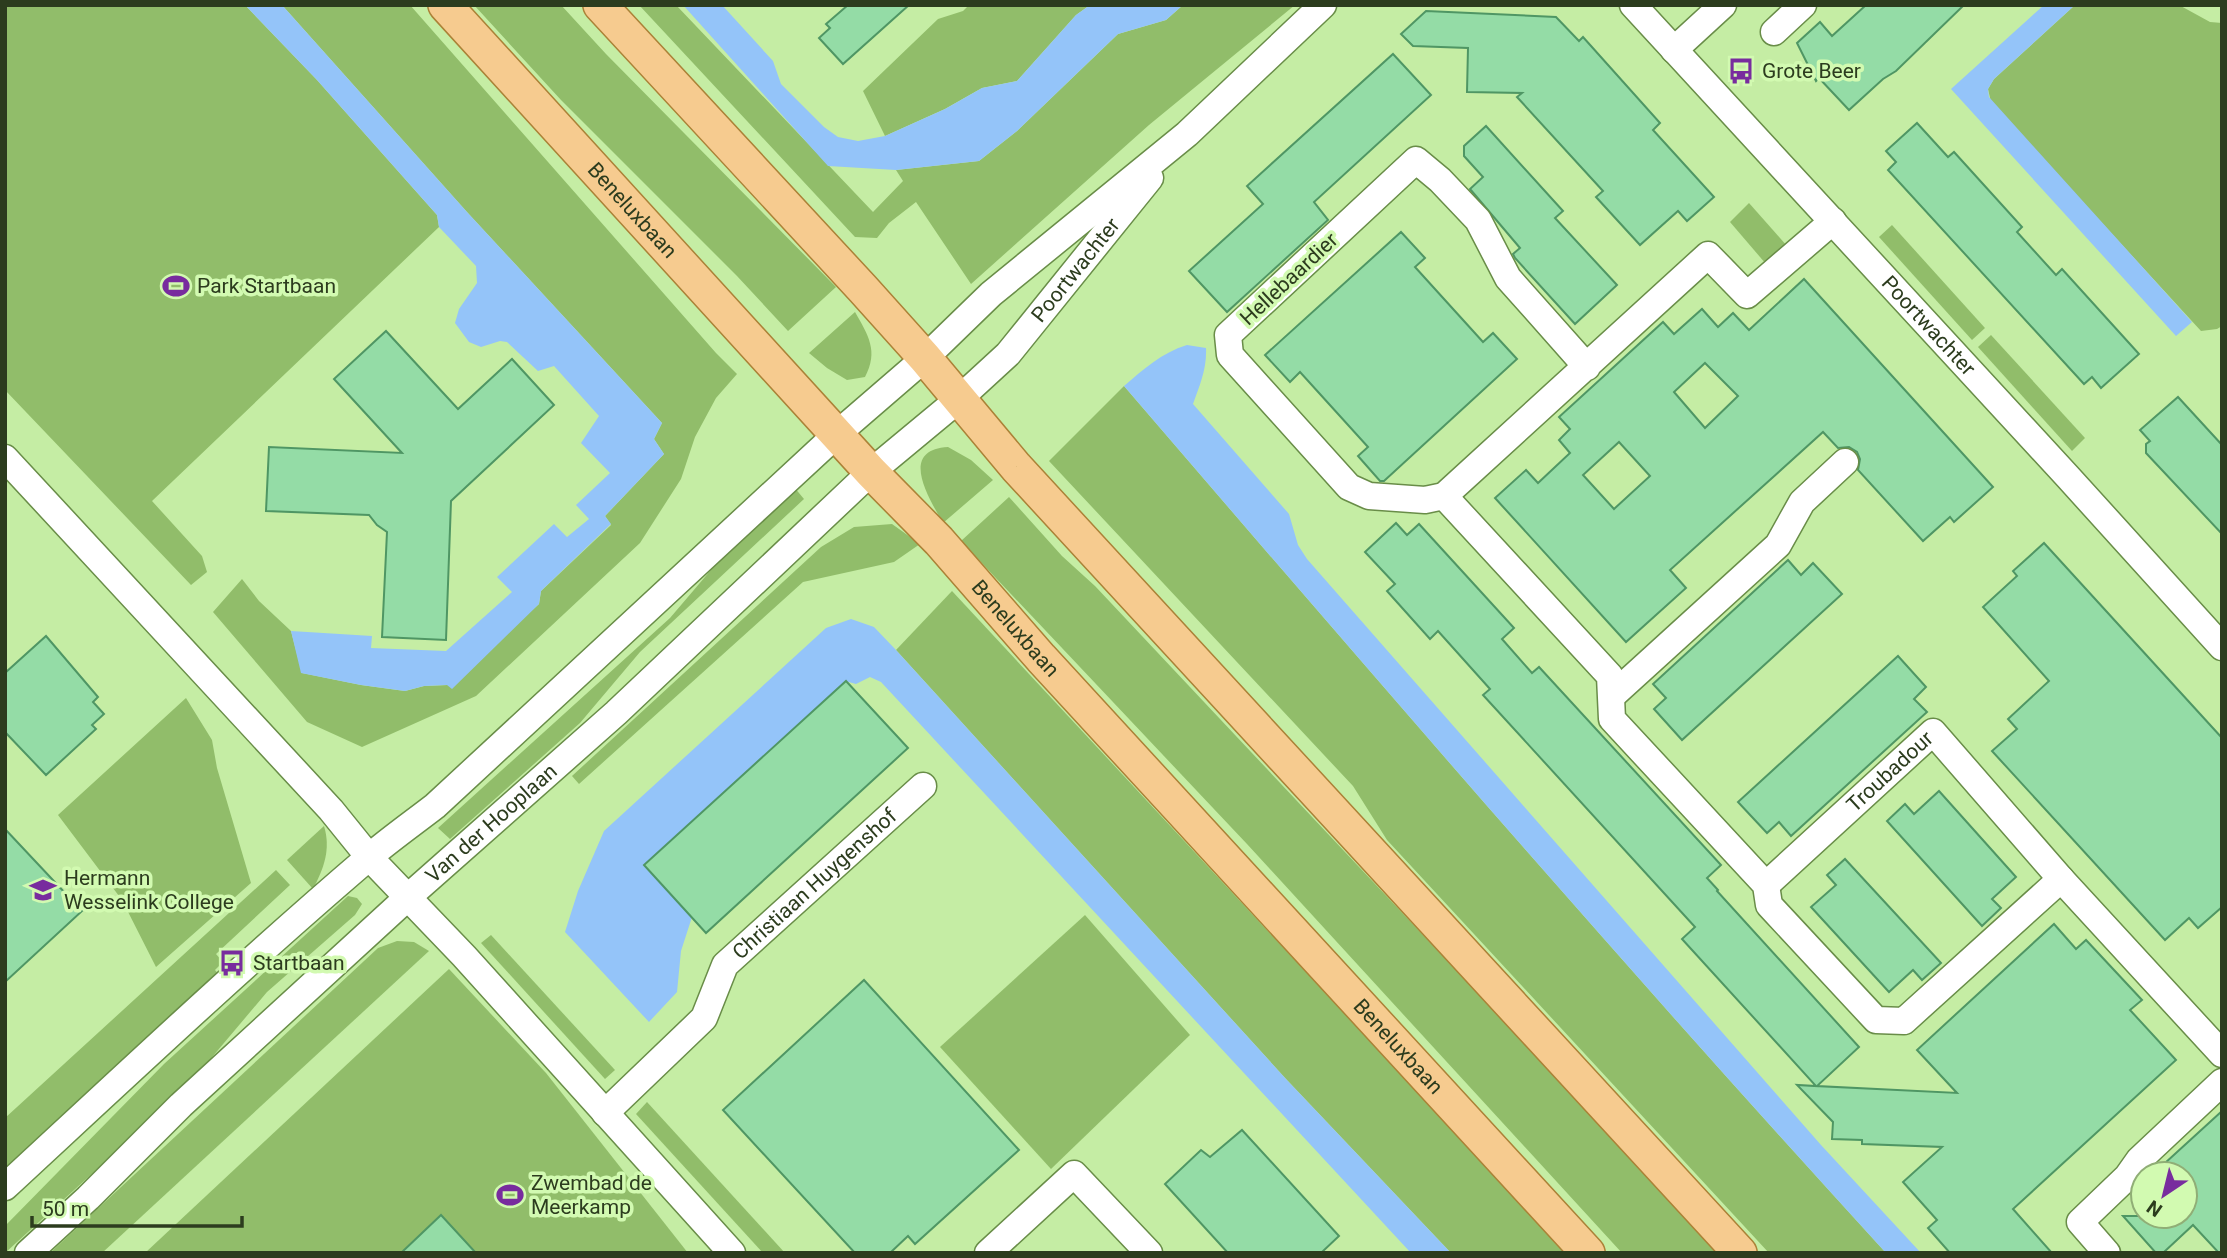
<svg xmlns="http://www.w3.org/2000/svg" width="2227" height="1258" viewBox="0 0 2227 1258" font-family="Roboto,sans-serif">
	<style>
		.green { fill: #91bd6a }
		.water { fill: #94c4f9 }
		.building { fill: #94dca6; stroke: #4f9664; stroke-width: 2; fill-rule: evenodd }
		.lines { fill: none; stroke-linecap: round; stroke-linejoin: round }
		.minor-casing { stroke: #698d48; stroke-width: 29 }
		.major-casing { stroke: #ab8237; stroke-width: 36 }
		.minor { stroke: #fff; stroke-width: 26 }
		.major { stroke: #f6cb8f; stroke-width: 33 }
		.labels { text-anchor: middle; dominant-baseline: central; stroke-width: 7; stroke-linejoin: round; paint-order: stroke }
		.poi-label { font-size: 21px; fill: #2c3c1e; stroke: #d2fab1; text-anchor: start }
		.street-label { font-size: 21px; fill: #2c3c1e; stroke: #d2fab1 }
	</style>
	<rect width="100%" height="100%" fill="#c5eda4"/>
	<g class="green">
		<path d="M5,5H245L317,80L437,215L439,227L152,501L202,556L207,572L191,585L5,390Z"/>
		<path d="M282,5H410L716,353L737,374L716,398L695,437L681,479L640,543L476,696L362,747L307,722L213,612L242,579L259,601L291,631L302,673L361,685L405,691L424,686L448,685L539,604L541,591L611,525L605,516L664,454L654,439L662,423L467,212Z"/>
		<path d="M474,5H561L606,54L836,287L788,331L737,276L561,100Z"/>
		<path d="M639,5H676L873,212L903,181L896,170L979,161L1017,131L1118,34L1166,20L1183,5H1295L1149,125L971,284L916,202L889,223L877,238L855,237Z"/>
		<path d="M969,5H1090L1076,15L1017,81L982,88L945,109L885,136L863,91L938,19L963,11Z"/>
		<path d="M2075,5H2179L2210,22L2222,23V326L2217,329L2201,331L1991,102L1988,89L1994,79Z"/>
		<path d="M1749,203L1787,246L1766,264L1730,222Z"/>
		<path d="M1892,225L1985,328L1972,340L1879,237Z"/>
		<path d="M855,312C868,335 879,351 865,377L847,380L827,368L809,353Z"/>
		<path d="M1991,335L2085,438L2072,451L1978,347Z"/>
		<path d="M1124,386C1375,678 1626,969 1886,1253H1769L1387,840L1353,786L1049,461Z"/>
		<path d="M948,447L971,460L993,480L943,523C929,498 898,450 948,447Z"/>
		<path d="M794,487L804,499L640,652L580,723L450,839L438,828L670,618L722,557Z"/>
		<path d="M1009,497L1062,556L1095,586L1722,1253H1622L1247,844L961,541Z"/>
		<path d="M892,524L920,544L894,562L803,582L579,784L572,776L821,547L854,527Z"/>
		<path d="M952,591L1567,1253H1451L1286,1079L896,650Z"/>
		<path d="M186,698L212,740L217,768L251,883L156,967L122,900L58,815Z"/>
		<path d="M324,826C331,849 324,868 313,889L287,860Z"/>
		<path d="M276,870L290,885L216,954L223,962L215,970L220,976L5,1172V1118Z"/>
		<path d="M348,896L357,898L362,904L355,915L267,992L186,1088L5,1253V1226L164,1064Z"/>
		<path d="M1085,915L1190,1035L1051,1169L940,1047Z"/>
		<path d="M491,935L615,1070L605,1079L481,943Z"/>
		<path d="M397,941L414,942L429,951L102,1253H50L378,948Z"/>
		<path d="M449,969L546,1073L688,1253H145Z"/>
		<path d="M647,1102L785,1253H763L636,1114Z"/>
	</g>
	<g class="water">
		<path d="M245,5H282L467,212L662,423L654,439L664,454L605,516L611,524L541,591L539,604L452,689L447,685L424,686L405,691L361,685L301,673L291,631L372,636L371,648L446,651L512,592L497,577L554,524L567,537L589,519L576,505L610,473L581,443L599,416L554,366L538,371L507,342L500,341L481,347L469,342L455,323L459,309L477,283L476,266L439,227L437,215L317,80Z"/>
		<path d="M683,5H722L773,61L781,84L824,127L838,137L858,141L885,136L945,109L982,88L1017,81L1076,15L1090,5H1183L1166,20L1118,34L1017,131L979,161L896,170L828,166Z"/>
		<path d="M2044,5H2075L1994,79L1988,89L1989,97L2192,322L2176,336L1951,89Z"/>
		<path d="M1187,345L1206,348C1207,368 1200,385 1193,404L1289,514L1298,545L1307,559L1821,1145L1921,1253H1886C1626,969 1375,678 1124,386C1144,369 1161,353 1187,345Z"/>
		<path d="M851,619L874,627L896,650L1286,1079L1451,1253H1411L881,682L870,677L856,684L845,681L669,846L692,917L681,951L677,992L649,1022L565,932L578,891L604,831L826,628Z"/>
	</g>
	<g class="building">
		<path d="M848,5H909L843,64L819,38L830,28L826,24Z"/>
		<path d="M1866,5H1964L1896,71L1883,79L1849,110L1819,78L1816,81L1797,43L1820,22L1832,36Z"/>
		<path d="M1426,11L1556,17L1579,41L1583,37L1660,123L1653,130L1714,197L1687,221L1678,211L1640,245L1596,197L1603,191L1517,97L1522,93L1467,92L1468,48L1413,46L1401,34Z"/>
		<path d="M1393,54L1431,95L1314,202L1328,220L1227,312L1189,271L1263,204L1247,186Z"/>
		<path d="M1917,123L1948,157L1954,152L2022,227L2017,232L2056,275L2062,269L2139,354L2101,388L2092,377L2084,384L1888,170L1896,162L1886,151Z"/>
		<path d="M1486,126L1563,211L1555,218L1617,285L1575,324L1515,258L1513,254L1520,248L1470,189L1483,177L1464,156V146Z"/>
		<path d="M1401,232L1425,258L1415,267L1483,342L1493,333L1517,359L1384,481H1380L1358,456L1368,447L1300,372L1290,382L1265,355Z"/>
		<path d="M1804,279L1993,487L1954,522L1950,517L1923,541L1858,470L1860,459L1857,452L1849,447L1838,448L1823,432L1670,570L1686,588L1626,642L1495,498L1526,470L1538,483L1570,453L1559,440L1570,429L1559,417L1663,322L1674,334L1702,309L1718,327L1733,313L1749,330ZM1705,363L1738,396L1705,428L1674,392ZM1619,442L1650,476L1614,509L1583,475Z"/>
		<path d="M386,331L458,409L512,359L554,405L451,501L446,640L382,637L387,532L377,525L369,515L266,511L269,447L402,453L334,379Z"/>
		<path d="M2178,397L2222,445V534L2146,453V444L2150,441L2140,430Z"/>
		<path d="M1396,523L1407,535L1419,524L1514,628L1502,639L1532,673L1539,667L1721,865L1707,878L1718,890L1717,891L1859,1047L1817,1086L1957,1093L1917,1050L2054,924L2076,949L2086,940L2142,1000L2130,1010L2176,1060L2013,1209L2052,1253H1950L1928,1228L1937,1220L1903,1182L1942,1147L1862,1144V1140L1832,1139L1833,1122L1797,1085L1816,1086L1682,939L1695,927L1483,695L1490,689L1438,631L1430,639L1387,591L1395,584L1365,552Z"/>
		<path d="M2044,543L2222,738V907L2198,928L2189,918L2165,940L1992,751L2017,729L2008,719L2049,681L1983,607L2017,576L2013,571Z"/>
		<path d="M1788,560L1801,575L1813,563L1842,594L1682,740L1654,709L1666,698L1653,684Z"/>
		<path d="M46,636L98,697L93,702L104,714L92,725L96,729L46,775L5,732V673Z"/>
		<path d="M1898,656L1926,687L1914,699L1927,712L1791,836L1779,822L1767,833L1738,802Z"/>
		<path d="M846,681L908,748L706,933L644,865Z"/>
		<path d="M1939,791L2016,877L1992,899L2001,908L1982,926L1887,821L1905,804L1914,814Z"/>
		<path d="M5,829L82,911L5,982Z"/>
		<path d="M1845,859L1941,963L1922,980L1913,970L1889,992L1811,907L1836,885L1827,875Z"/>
		<path d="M864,980L1019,1150L915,1244L908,1236L890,1253H855L723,1110Z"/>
		<path d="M2222,1111V1253H2219L2193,1225L2163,1253H2156L2123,1216H2185V1174H2153Z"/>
		<path d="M1242,1130L1339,1236L1321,1253H1228L1165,1184L1201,1150L1210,1157Z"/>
		<path d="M441,1215L476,1253H401Z"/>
	</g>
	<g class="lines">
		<g class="minor-casing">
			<g id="minor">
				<path id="s1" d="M1633,5L2068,477L2222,647"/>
				<path d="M1774,32L1803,5"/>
				<path d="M1674,50L1723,5"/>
				<path d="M1587,367L1508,278L1478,220L1440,180L1416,160L1228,335L1230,355L1349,487L1369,496L1425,500L1444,496L1708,255L1747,295L1833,221"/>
				<path d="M5,458L331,810L369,857L464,956L732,1253"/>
				<path d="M1444,496L1610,676L1612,719L1766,885L1769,905L1876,1020L1904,1021L2061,879"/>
				<path d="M1612,696L1778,545L1802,502L1845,462"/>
				<path id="s2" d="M1766,885L1933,732L2061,879L2222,1054"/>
				<path id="s3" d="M605,1113L704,1018L725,965L923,786"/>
				<path d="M5,1187C125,1076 244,964 368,858C389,840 413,823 435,806L837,434L925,358L991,294L1187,134L1323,5"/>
				<path id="s4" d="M28,1253L88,1198L181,1105L407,898L616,713L871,472L959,399L1008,354L1150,178"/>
				<path d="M988,1253L1074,1174L1149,1253"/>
				<path d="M2107,1253L2080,1222L2127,1177L2139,1160L2222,1082"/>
			</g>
		</g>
		<g class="major-casing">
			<g id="major">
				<path id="s5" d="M445,5L871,472L939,541L1041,658L1588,1253"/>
				<path d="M600,5L863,289L925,358L1016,467L1740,1253"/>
			</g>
		</g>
		<use href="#minor" class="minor"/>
		<use href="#major" class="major"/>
	</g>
	<defs>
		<g id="bus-bare" transform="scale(2.1)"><path d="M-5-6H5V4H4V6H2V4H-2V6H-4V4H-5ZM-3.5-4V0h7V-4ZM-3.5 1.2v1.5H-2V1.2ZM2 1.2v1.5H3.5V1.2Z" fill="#782c9e" stroke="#d2fab1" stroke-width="2.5" paint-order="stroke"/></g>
		<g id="stadium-bare" transform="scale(2.1)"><path d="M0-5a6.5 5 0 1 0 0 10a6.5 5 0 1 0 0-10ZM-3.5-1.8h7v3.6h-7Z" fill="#782c9e" stroke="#d2fab1" stroke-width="2.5" paint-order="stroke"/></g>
		<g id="school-bare" transform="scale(2.1)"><path d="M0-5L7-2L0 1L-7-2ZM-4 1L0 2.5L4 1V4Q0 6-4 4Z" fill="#782c9e" stroke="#d2fab1" stroke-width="2.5" paint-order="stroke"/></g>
	</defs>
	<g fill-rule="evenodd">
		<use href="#bus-bare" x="1741" y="71"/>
		<use href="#stadium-bare" x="176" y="286"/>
		<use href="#school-bare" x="43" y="890"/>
		<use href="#bus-bare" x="232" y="963"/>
		<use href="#stadium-bare" x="510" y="1195"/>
	</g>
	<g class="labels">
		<g class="poi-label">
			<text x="1762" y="71">Grote Beer</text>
			<text x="197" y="286">Park Startbaan</text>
			<text x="64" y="878">Hermann<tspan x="64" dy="24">Wesselink College</tspan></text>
			<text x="253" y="963">Startbaan</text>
			<text x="531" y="1183">Zwembad de<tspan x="531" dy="24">Meerkamp</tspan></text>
		</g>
		<g class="street-label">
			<text stroke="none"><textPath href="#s5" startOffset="278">Beneluxbaan</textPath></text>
			<text stroke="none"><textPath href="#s4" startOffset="1438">Poortwachter</textPath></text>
			<text transform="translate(1289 279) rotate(-43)">Hellebaardier</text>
			<text stroke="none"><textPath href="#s1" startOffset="436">Poortwachter</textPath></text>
			<text stroke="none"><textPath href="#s5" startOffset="845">Beneluxbaan</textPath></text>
			<text stroke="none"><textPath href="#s2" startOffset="168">Troubadour</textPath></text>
			<text stroke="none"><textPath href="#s4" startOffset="632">Van der Hooplaan</textPath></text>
			<text stroke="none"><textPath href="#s3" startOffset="315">Christiaan Huygenshof</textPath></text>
			<text stroke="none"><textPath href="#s5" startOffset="1412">Beneluxbaan</textPath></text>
		</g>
	</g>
	<rect width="2227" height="1258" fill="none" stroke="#2c3c1e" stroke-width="14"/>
	<g transform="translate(2164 1195) rotate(215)"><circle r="33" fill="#d2fab1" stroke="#90ae76" stroke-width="2"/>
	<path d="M0-5L12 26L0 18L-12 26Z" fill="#782c9e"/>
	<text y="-10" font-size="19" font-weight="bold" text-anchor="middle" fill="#2c3c1e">N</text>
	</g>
	<path d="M32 1216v10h210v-10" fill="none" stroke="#2c3c1e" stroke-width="3.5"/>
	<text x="42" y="1216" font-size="21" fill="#2c3c1e" stroke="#d2fab1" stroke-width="5" paint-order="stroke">50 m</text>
</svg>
